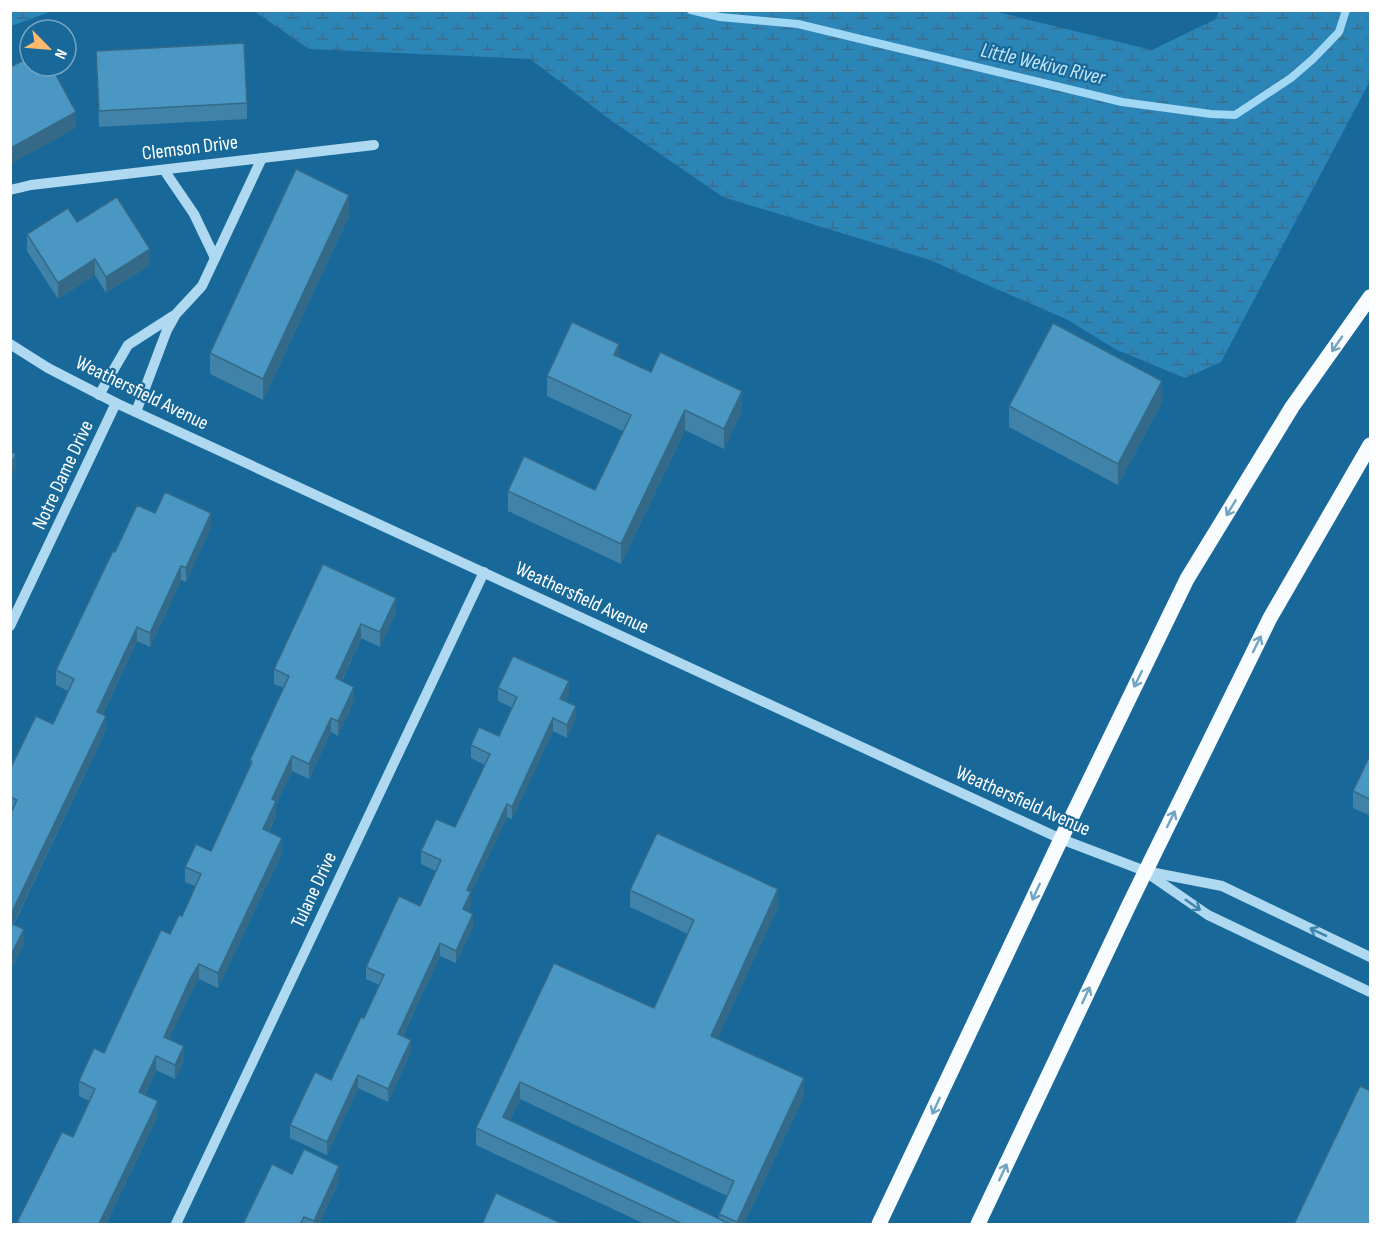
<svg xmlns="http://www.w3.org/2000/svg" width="1381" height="1235" viewBox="0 0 1381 1235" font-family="'Sofia Sans Condensed',sans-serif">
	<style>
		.wetland { fill: url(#wetland-marsh) }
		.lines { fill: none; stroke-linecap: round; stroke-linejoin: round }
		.stream { stroke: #a0d7f4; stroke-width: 8 }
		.minor { stroke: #aed9f1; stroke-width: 10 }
		.major { stroke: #f8fcff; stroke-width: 15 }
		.wall { fill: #4082a8; fill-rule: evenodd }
		.shaded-wall { fill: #346a88 }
		.building { fill: #4a97c3; stroke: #346a88; stroke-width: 1.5 }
		.oneway { stroke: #72a4c2 }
		.oneway2 { stroke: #3e85b0 }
		.labels { text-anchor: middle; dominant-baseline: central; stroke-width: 4.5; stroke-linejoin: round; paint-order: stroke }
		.street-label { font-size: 20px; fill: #fff; stroke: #18699a }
		.water-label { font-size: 21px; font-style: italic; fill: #c4e6f9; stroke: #18699a }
	</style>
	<defs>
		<pattern id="wetland-marsh" width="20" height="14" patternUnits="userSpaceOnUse" patternTransform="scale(1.5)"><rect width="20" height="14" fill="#2c85b7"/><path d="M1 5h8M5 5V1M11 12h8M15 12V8" fill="none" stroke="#396e8c"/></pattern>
	</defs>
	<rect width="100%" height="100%" fill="#18699a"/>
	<g class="wetland">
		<path d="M11,10H52V11L11,26Z"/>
		<path d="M989,10L1152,50L1216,19L1219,11H1370V81L1221,362L1185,378L1117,350L1066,319L930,260L723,197L612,121L530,59L309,49L254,11Z"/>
	</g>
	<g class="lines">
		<path class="stream" d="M691,10L720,17L798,24L1122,102L1211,114L1235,115L1291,78L1313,59L1339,32L1346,10"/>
		<g class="minor">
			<path d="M164,170L194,214L215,258"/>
			<path d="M10,190L31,185L374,145"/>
			<path d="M10,344L48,368L116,403L1061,839L1145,871L1222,886L1370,957"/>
			<path d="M99,395L128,345L173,316"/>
			<path d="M136,412L167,330L176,314L202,286L262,158"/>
			<path d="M10,626L116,403"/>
			<path d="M1150,875L1208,915L1370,992"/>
			<path d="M176,1224L484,572"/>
		</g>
		<g class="major">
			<path d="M879,1224L1061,839L1187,579L1292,407L1370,297"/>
			<path d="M978,1224L1129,905L1270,618L1370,445"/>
		</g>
	</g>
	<g class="wall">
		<path d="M96,51L247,103V119L99,127Z"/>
		<path d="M349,216L263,400L210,374V353Z"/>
		<path d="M77,222L150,265L106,293L95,275L58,299L27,251V234Z"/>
		<path d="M619,357L651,372L742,411L724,449L685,430L621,564L508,511V491L595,490L623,431L547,396V376Z"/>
		<path d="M1162,402L1118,485L1009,427V406Z"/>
		<path d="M155,513L211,527L186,582L181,580L150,647L137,641L103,714L106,730L14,924L24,943L10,972V815L12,812H10V769L53,724L68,691L56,685V670L115,552Z"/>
		<path d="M323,564L396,612L380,647L361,638L342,681L354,701L338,736L331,732L309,779L292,771L276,805V816L269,832L282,853L218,988L199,979L190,994L169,1039L184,1061L175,1079L156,1070L145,1095L158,1115L106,1224H17V1222L73,1137L90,1101L79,1096V1081L104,1053L170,934L182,916L195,886L185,882V867L211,851L250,767V760L284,688L274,684V669Z"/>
		<path d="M498,688L569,694L565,701L576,719L567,738L553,731L512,819L507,817L471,893V905L468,912L473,926L456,963L440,956L403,1036L411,1052L388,1102L358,1088L327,1155L290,1138V1125L331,1080L364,1018L379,985L366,979V967L420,906L436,871L421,864V851L455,827L485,765L471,758V745L499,736L513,708L498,701Z"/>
		<path d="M1371,753V816L1353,808V791Z"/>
		<path d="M630,890L778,907L717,1039L804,1096L744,1224H645L476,1145V1128L554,963L654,1008L688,934L630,907ZM520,1099L727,1196L719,1214V1219L510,1120Z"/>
		<path d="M292,1174L339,1181L319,1224H243Z"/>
	</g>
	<g class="shaded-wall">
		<path d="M76,112V128L11,164V148Z"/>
		<path d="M349,195V216L263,400V379Z"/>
		<path d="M150,249V265L106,293V277Z"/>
		<path d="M95,259V275L58,299V283Z"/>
		<path d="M619,344V364L614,355Z"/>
		<path d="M1162,381V402L1118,485V464Z"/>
		<path d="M742,391V411L724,449V429Z"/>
		<path d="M685,410V430L621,564V544Z"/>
		<path d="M11,413V427L10,429V415Z"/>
		<path d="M16,454V468L10,479V465Z"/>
		<path d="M211,513V527L186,582V568Z"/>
		<path d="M181,566V580L150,647V633Z"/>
		<path d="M396,598V612L380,647V632Z"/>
		<path d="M361,624V638L336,693V678Z"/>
		<path d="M137,627V641L97,726V712Z"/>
		<path d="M569,681V694L560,712V699Z"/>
		<path d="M354,687V701L338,736V721Z"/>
		<path d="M576,706V719L567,738V725Z"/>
		<path d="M106,716V730L10,931V916Z"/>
		<path d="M331,718V732L309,779V764Z"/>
		<path d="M553,718V731L512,819V807Z"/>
		<path d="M292,756V771L276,805V816L263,844V829L272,799Z"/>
		<path d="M507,804V817L471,893V905L463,922V909L467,890Z"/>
		<path d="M282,838V853L218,988V973Z"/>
		<path d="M778,889V907L711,1053V1036Z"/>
		<path d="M473,914V926L456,963V951Z"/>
		<path d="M24,929V943L10,972V957Z"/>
		<path d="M440,943V956L398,1046V1034Z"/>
		<path d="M199,964V979L190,994L164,1051V1037L190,979Z"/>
		<path d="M411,1040V1052L388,1102V1089Z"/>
		<path d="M184,1046V1061L175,1079V1065Z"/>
		<path d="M156,1056V1070L139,1107V1092Z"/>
		<path d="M358,1075V1088L327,1155V1142Z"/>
		<path d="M804,1078V1096L744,1224H737V1222Z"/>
		<path d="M520,1082V1099L503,1134V1117Z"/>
		<path d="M158,1101V1115L106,1224H99Z"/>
		<path d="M339,1166V1181L319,1224H314V1221Z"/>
	</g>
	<g class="building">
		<path d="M244,43L247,103L99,111L96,51Z"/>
		<path d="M30,57V66H51L76,112L11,148L10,67Z"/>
		<path d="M296,169L349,195L263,379L210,353Z"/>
		<path d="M117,197L150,249L106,277L95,259L58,283L27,234L68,208L77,222Z"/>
		<path d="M572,322L619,344L614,355L651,372L660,352L742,391L724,429L685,410L621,544L508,491L524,456L595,490L631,415L547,376Z"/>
		<path d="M1053,323L1162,381L1118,464L1009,406Z"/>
		<path d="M10,451L16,454L10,465Z"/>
		<path d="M165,492L211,513L186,568L181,566L150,633L137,627L97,712L106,716L10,916V815L17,800L10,797V769L36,716L53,724L74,679L56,670L113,551L115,552L137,505L155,513Z"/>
		<path d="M323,564L396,598L380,632L361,624L336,678L354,687L338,721L331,718L309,764L292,756L272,799L276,801L263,829L282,838L218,973L199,964L190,979L164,1037L184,1046L175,1065L156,1056L139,1092L158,1101L99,1224H23L17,1222L62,1132L73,1137L95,1089L79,1081L94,1048L104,1053L161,930L170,934L179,915L182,916L201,874L185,867L196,844L211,851L252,762L250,760L289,676L274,669Z"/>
		<path d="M513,656L569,681L560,699L576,706L567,725L553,718L512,807L507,804L467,890L471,892L463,909L473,914L456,951L440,943L398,1034L411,1040L388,1089L358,1075L327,1142L290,1125L315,1072L331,1080L361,1017L364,1018L384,975L366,967L399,896L420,906L441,860L421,851L436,819L455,827L490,754L471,745L479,727L499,736L517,697L498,688Z"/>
		<path d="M1371,753V800L1353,791Z"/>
		<path d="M657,833L778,889L711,1036L804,1078L737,1222L719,1214L734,1181L520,1082L503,1117L730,1224H682L476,1128L554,963L654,1008L694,920L630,890Z"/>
		<path d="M10,923L24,929L10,957Z"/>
		<path d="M1360,1086L1371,1091V1224H1294Z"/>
		<path d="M304,1149L339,1166L314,1221L304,1217L300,1224H243L272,1164L292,1174Z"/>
		<path d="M496,1193L563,1224H482Z"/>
	</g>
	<defs><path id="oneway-shaft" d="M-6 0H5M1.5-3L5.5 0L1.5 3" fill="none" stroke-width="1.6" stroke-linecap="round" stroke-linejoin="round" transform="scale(1.5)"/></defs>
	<g class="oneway">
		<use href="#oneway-shaft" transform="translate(1337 344) rotate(125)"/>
		<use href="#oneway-shaft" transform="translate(1231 508) rotate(121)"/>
		<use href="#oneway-shaft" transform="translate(1257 644) rotate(-64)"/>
		<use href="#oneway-shaft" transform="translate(1138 679) rotate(116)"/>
		<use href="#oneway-shaft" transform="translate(1171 819) rotate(-64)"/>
		<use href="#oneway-shaft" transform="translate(1036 892) rotate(115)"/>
		<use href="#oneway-shaft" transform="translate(1086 995) rotate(-65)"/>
		<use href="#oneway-shaft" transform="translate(936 1106) rotate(115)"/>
		<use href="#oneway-shaft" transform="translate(1003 1172) rotate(-65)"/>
	</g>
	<g class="oneway2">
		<use href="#oneway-shaft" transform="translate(1193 905) rotate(35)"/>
		<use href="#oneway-shaft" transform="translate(1318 932) rotate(-155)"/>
	</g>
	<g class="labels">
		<g class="street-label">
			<text transform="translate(190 148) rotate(-7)">Clemson Drive</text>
			<text transform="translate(142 393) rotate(26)">Weathersfield Avenue</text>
			<text transform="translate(63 475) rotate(-65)">Notre Dame Drive</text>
			<text transform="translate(582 598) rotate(25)">Weathersfield Avenue</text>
			<text transform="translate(1023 801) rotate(24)">Weathersfield Avenue</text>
			<text transform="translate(314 890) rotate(-65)">Tulane Drive</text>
		</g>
		<g class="water-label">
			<text transform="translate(1043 64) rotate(13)">Little Wekiva River</text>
		</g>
	</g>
	<rect width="1381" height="1235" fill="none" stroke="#ffffff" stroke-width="24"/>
	<g transform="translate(48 48) rotate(115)"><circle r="28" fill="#18699a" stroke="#74a5c2" stroke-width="1.5"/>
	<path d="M0-4.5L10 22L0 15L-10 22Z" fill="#ffba6e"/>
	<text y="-9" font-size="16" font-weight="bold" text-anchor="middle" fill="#ffffff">N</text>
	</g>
</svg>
